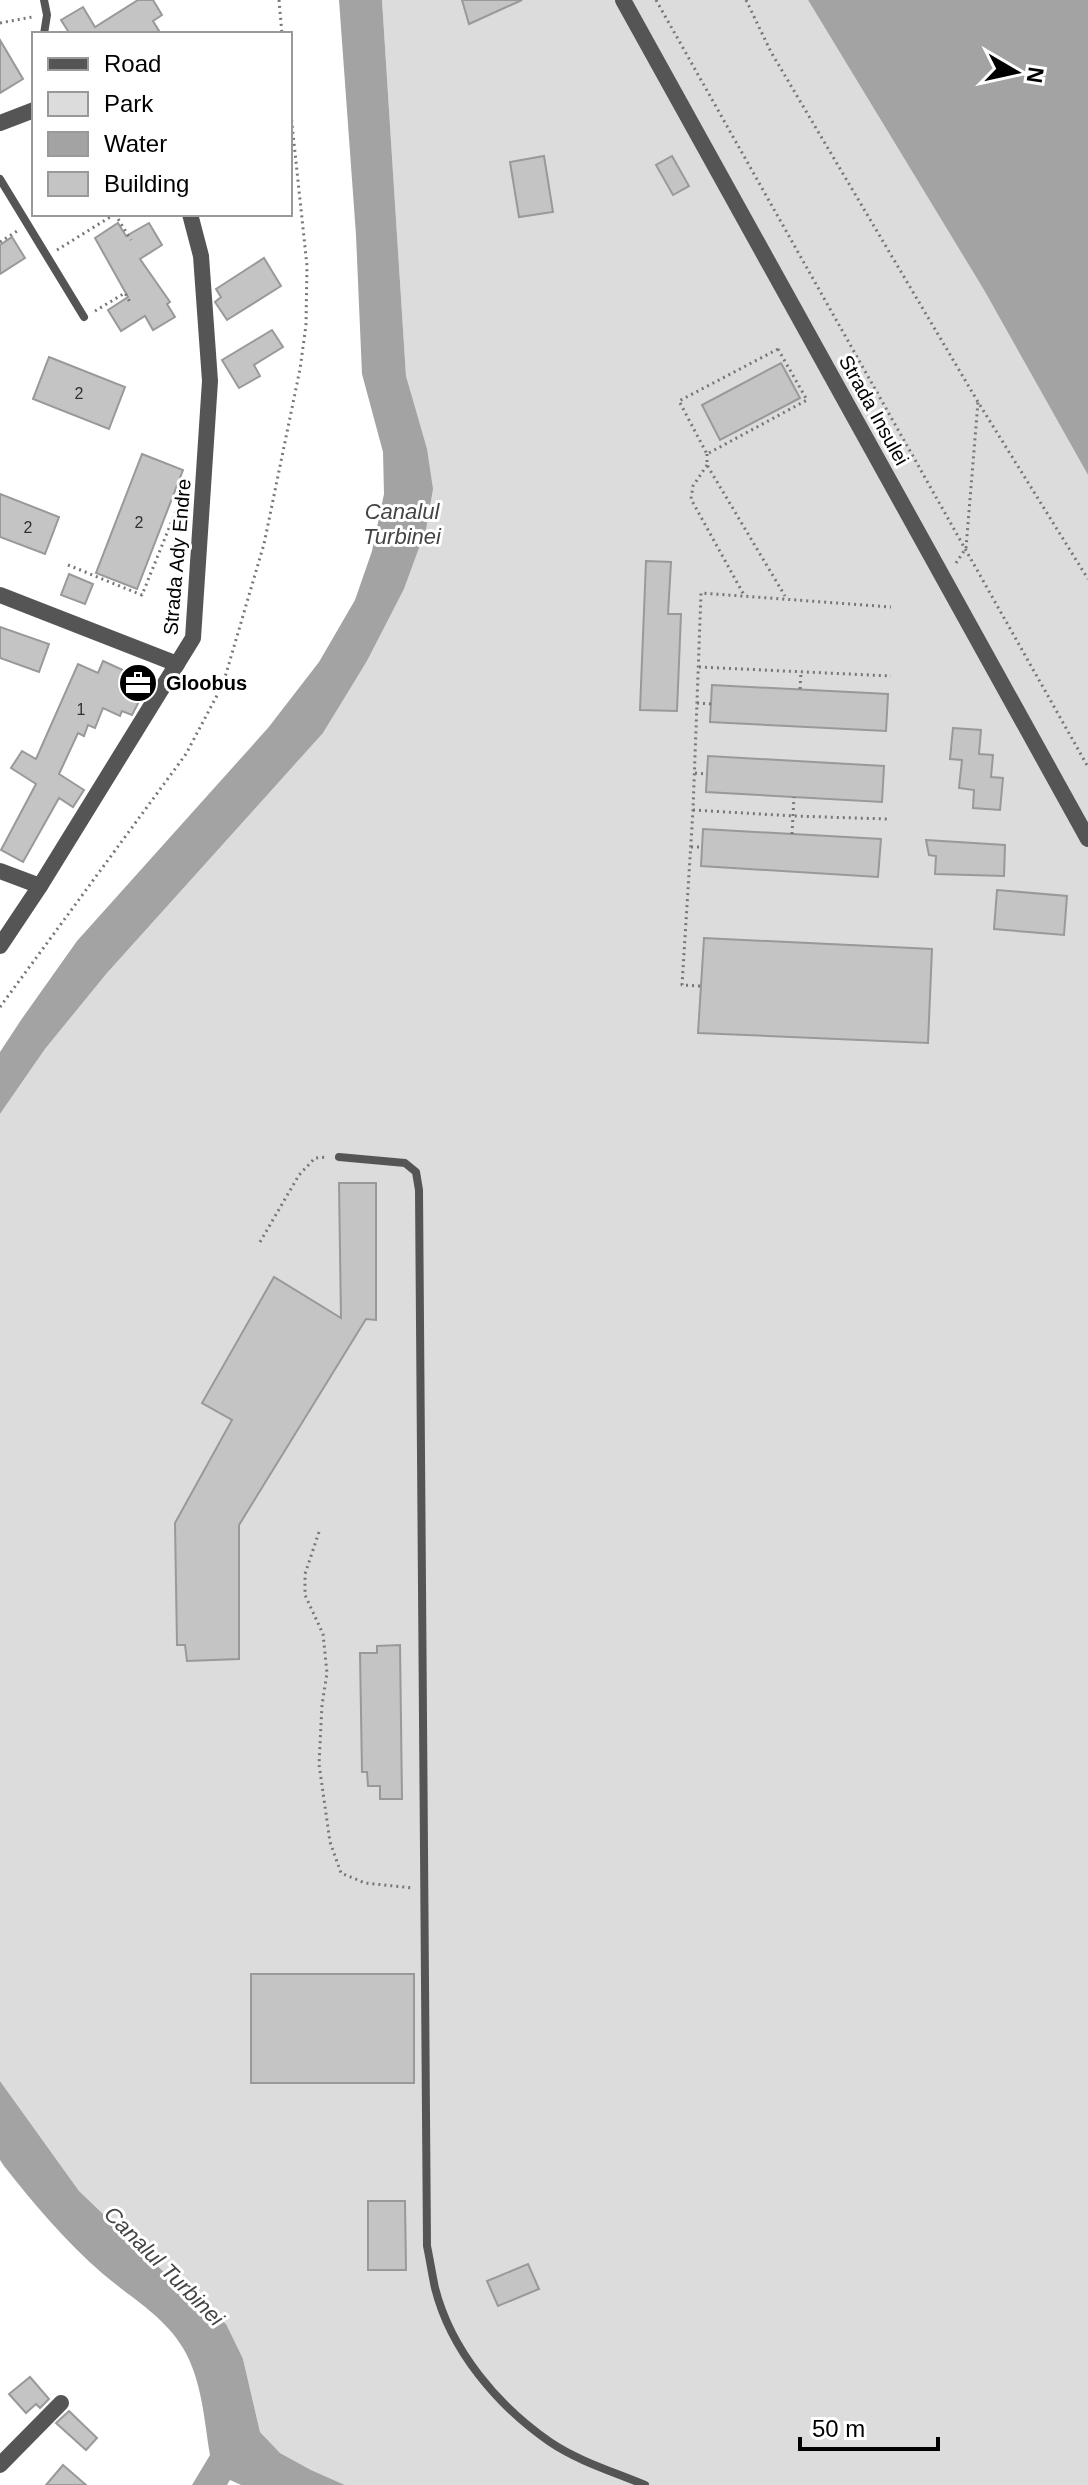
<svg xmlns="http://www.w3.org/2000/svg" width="1088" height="2485" viewBox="0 0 1088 2485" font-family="Arial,sans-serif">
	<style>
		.green { fill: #dcdcdc }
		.water { fill: #a3a3a3 }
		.building { fill: #c4c4c4; stroke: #999; stroke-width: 2 }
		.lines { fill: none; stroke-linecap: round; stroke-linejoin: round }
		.path { stroke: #777; stroke-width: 3; stroke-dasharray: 2 4; stroke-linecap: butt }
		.service { stroke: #555; stroke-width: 8 }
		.minor { stroke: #555; stroke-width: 16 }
		.tertiary { stroke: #555; stroke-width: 16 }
		.labels { text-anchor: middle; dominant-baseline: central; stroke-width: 6; stroke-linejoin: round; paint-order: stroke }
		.number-label { font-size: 16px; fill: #313131 }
		.street-label { font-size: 20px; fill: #000; stroke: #fff }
		.poi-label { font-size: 20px; font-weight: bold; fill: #000; stroke: #fff; text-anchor: start }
		.water-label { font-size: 22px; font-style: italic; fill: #444; stroke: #fff }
	</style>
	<rect width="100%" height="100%" fill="#fff"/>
	<path class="green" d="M382,0H808L984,290L1088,475V2485H345L311,2470L280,2453L260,2432L243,2359L195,2296L169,2277L79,2191L0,2081V1114L45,1049L107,973L323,733L367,661L404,589L426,529L414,406L406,376Z"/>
	<g class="water">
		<path d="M339,0H382L406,376L427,449L433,489L426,529L404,589L367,661L323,733L107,973L45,1049L0,1114V1052L21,1020L77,941L268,728L319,662L355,600L372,551L384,494L383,452L362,374L356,235Z"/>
		<path d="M808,0H1088V475L984,290Z"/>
		<path d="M0,2081L79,2191L169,2277L226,2324L243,2359L260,2432L280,2453L311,2470L345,2485H241L230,2480L227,2485H192L210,2455C204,2419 202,2380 183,2348C164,2316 131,2298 103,2274C66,2242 34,2204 4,2166L0,2160Z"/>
	</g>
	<g class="building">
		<path d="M138,0H153L162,15L153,21L161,34H70L61,20L83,7L95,27Z"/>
		<path d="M462,0H522L469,24Z"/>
		<path d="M0,40L23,79L0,93Z"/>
		<path d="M544,156L553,212L519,217L510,162Z"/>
		<path d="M672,156L689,186L673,195L656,165Z"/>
		<path d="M118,223L126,236L149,223L162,245L140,259L170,302L167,304L175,317L153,330L145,316L121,331L108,310L128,297L95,238Z"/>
		<path d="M12,237L25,258L0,274V245Z"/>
		<path d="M264,258L281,286L227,320L215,302L221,297L216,289Z"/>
		<path d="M272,330L283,347L254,365L260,376L239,388L222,360Z"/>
		<path d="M49,357L125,387L109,429L33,399Z"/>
		<path d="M781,363L800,398L720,440L702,405Z"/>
		<path d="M142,454L183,470L137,589L96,573Z"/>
		<path d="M0,494L59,517L45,554L0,537Z"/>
		<path d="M646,561L671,562L668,614H681L677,711L640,710Z"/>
		<path d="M69,574L93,584L85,604L61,595Z"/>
		<path d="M0,627L49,644L39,672L0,658Z"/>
		<path d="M103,661L149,682L132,715L122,711L120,716L103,708L95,728L88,725L84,736L78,733L59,774L84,790L73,807L59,798L23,862L1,850L36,784L11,768L22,751L36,759L78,664L98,673Z"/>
		<path d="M712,685L888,694L886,731L710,722Z"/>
		<path d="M953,728L981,730L979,754L993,755L991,777L1003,778L1000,810L973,808L974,790L959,788L962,760L950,759Z"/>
		<path d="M708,756L884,766L882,802L706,792Z"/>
		<path d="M703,829L881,839L878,877L701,866Z"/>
		<path d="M926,840L1005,845L1004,876L935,874L936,856L929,855Z"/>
		<path d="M997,890L1067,896L1064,935L994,929Z"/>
		<path d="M704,938L932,949L928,1043L698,1033Z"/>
		<path d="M339,1183H376V1320L366,1319L239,1525V1659L187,1661L185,1645H177L175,1523L232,1420L202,1403L274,1277L341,1318Z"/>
		<path d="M400,1645L402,1799H380V1786H368L367,1772H362L360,1653H377V1646Z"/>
		<rect x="251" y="1974" width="163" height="109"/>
		<path d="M368,2201H405L406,2270H368Z"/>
		<path d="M528,2264L539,2289L498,2306L487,2281Z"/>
		<path d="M30,2377L49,2399L40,2408L36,2404L26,2413L9,2394Z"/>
		<path d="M69,2411L97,2438L86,2450L56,2423Z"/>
		<path d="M63,2465L86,2485H46Z"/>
	</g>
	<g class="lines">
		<g class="path">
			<path d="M279,0L282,34"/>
			<path d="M656,0L1088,767"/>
			<path d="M746,0L771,52L978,402L1088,579"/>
			<path d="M0,23L32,17"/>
			<path d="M115,214L131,240"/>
			<path d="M0,242L17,231"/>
			<path d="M57,250L115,214"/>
			<path d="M95,311L125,293L131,304"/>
			<path d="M778,349L807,400L707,454L679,401Z"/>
			<path d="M707,454V465L785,596"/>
			<path d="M707,465L693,486L691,499L744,595"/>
			<path d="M956,563L966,548L978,402"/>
			<path d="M68,565L142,595L184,491"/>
			<path d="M699,667L891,676"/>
			<path d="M800,689L801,672"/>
			<path d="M697,703L711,704"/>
			<path d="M695,773L707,774"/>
			<path d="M693,810L794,816L887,819"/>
			<path d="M792,834L794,797"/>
			<path d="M691,847H702"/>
			<path d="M700,986L682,985L693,810L701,593L891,607"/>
			<path d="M0,1007L186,754L223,684L264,544L300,369L306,325L307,266L290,105"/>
			<path d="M260,1242L299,1175L315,1158L327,1157"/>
			<path d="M319,1532L305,1574V1595L323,1634L327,1673L322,1705L319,1764L330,1842L341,1873L365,1883L413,1888"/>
		</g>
		<g class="service">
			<path d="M44,0L47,15L44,34"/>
			<path d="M0,179L84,317"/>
			<path d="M339,1157L405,1163L416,1172L419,1190L427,2246C430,2260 432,2274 435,2288C451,2351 498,2406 550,2442C578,2461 614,2472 645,2485"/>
		</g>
		<g class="minor">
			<path d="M0,123L34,110"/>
			<path d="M0,595L177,664"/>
			<path d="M0,871L40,886"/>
			<path d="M0,946L40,886L193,638L210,381L201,256L190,214"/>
			<path d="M0,2465L61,2403"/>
		</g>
		<path class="tertiary" d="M623,0L1088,839"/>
	</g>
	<defs>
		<g id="office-disc" transform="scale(2)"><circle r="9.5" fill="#000" stroke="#fff"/><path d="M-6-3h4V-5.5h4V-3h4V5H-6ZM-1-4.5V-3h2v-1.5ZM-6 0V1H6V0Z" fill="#fff"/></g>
	</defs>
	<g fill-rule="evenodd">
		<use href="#office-disc" x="138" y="683"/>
	</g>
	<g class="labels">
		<g class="number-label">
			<text x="79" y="393">2</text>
			<text x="139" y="522">2</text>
			<text x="28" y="527">2</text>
			<text x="81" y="709">1</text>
		</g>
		<g class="street-label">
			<text transform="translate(874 410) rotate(61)">Strada Insulei</text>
			<text transform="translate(177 557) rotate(-85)">Strada Ady Endre</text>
		</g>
		<g class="poi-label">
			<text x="166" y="683">Gloobus</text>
		</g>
		<g class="water-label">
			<text x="402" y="511">Canalul<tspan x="402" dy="25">Turbinei</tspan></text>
			<text transform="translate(164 2266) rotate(45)">Canalul Turbinei</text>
		</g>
	</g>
	<rect x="32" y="32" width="260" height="184" fill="#ffffff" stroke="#999999" stroke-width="2"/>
	<rect x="48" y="58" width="40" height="12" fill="#555555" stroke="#999999" stroke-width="2"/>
	<text x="104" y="72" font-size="24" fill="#000000">Road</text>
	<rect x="48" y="92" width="40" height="24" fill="#dcdcdc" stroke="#999999" stroke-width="2"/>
	<text x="104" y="112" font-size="24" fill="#000000">Park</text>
	<rect x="48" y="132" width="40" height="24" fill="#a3a3a3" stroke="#999999" stroke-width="2"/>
	<text x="104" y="152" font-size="24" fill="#000000">Water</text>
	<rect x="48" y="172" width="40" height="24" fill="#c4c4c4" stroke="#999999" stroke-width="2"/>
	<text x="104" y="192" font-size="24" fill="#000000">Building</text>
	<g transform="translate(1016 72) rotate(99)" stroke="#ffffff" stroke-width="6" paint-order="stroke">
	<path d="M0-6L14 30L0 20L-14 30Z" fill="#000000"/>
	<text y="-12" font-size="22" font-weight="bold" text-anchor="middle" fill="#000000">N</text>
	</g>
	<path d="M800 2437v12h138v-12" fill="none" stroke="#000000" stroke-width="4"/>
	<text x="812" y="2437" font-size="24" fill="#000000" stroke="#ffffff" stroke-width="6" paint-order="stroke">50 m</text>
</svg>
